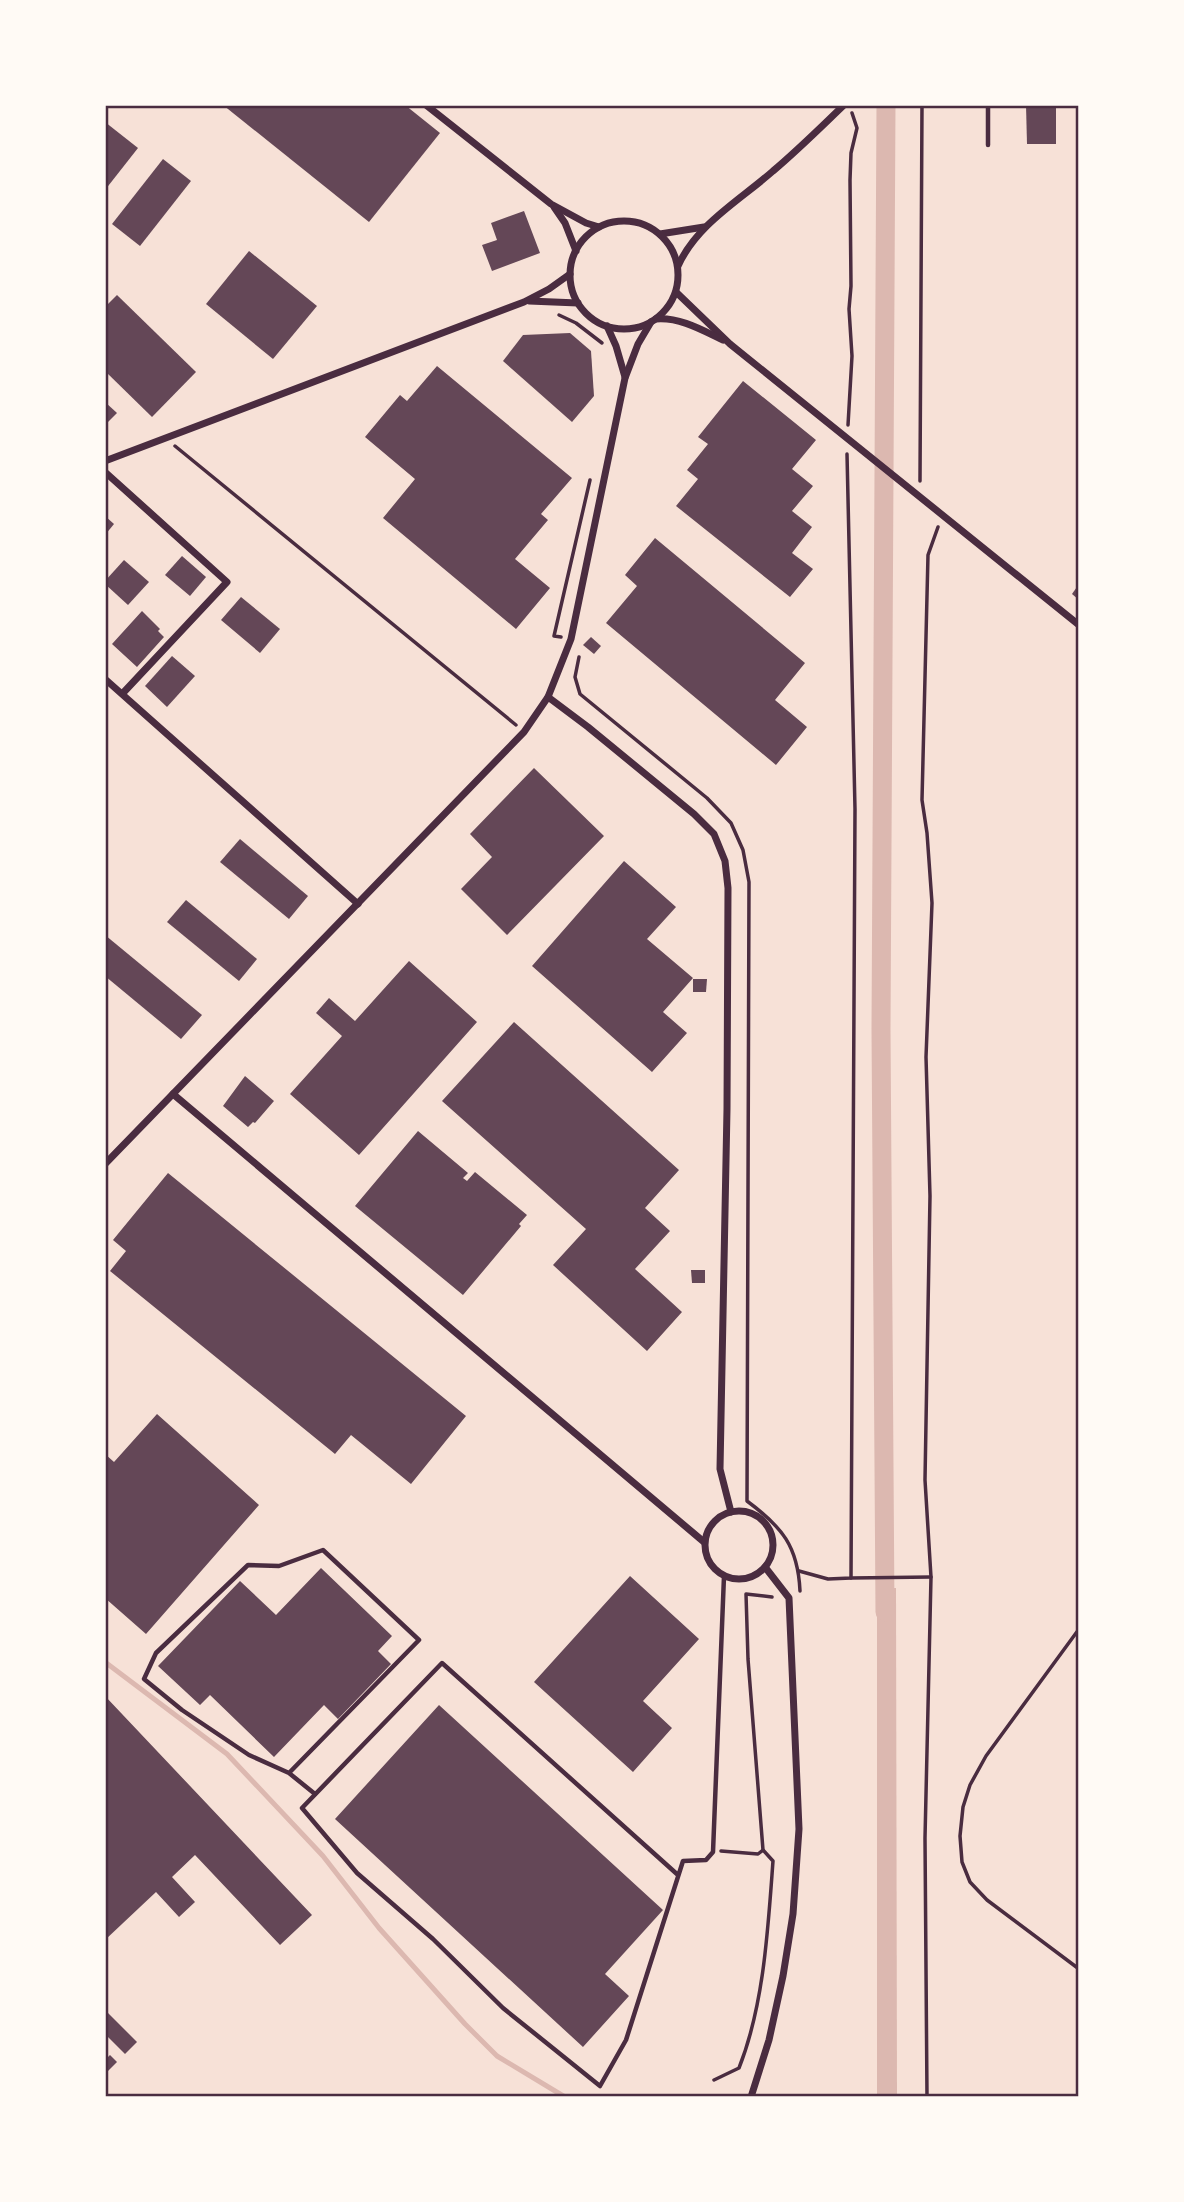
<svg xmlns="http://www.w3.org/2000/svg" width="1184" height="2202" viewBox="0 0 1184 2202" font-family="Figtree,sans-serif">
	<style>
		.water { fill: #dcb8b0 }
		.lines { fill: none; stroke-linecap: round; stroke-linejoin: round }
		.stream { stroke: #dcb8b0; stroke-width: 5 }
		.canal { stroke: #dcb8b0; stroke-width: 19 }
		.building { fill: #644757 }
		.path { stroke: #4a2c40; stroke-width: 3.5 }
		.service { stroke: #4a2c40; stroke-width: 4.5 }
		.minor { stroke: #4a2c40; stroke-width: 7 }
		.neatline { fill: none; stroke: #4a2c40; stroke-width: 2.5 }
	</style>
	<rect width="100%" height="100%" fill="#f7e1d7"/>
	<path class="water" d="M877,1588H896L897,2097H877Z"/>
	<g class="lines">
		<path class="stream" d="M105,1662L227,1754L323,1856L379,1928L465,2024L497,2056L565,2097"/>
		<path class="canal" d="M885,1612L881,1029L886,105"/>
	</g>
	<g class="building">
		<path d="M223,105H405L440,133L369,222Z"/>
		<path d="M1026,105H1056V144H1027Z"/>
		<path d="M105,122L138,148L105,190Z"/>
		<path d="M163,159L191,181L140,246L112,224Z"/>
		<path d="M524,211L540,253L492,271L482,245L497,240L491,223Z"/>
		<path d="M249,251L317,306L273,359L206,304Z"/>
		<path d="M117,295L196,372L152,417L105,371V307Z"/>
		<path d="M570,333L591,351L594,396L572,422L503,361L523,335Z"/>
		<path d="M437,366L572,478L541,514L548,520L515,559L550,588L516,629L383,518L415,479L365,437L400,395L407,401Z"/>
		<path d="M743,381L816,440L792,469L813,486L792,511L812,527L792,553L813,569L790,597L676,506L698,479L687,470L708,444L698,437Z"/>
		<path d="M105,402L117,413L105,425Z"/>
		<path d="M105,516L114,524L105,535Z"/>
		<path d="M655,538L805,663L775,700L807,727L776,765L606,623L637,586L625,575Z"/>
		<path d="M182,556L206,577L190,596L165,575Z"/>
		<path d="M124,560L149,582L128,605L105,584V581Z"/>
		<path d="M1079,584V600L1072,594Z"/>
		<path d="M241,597L280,629L260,653L221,620Z"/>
		<path d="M142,611L160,629L158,631L164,637L137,667L112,644Z"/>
		<path d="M591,637L601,646L594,654L583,645Z"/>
		<path d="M172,656L195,676L167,707L145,686Z"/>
		<path d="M534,768L604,836L507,935L461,889L492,857L470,834Z"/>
		<path d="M240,839L308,896L289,919L220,862Z"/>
		<path d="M624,861L676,907L647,939L693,978L663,1012L687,1033L652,1072L532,966Z"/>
		<path d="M186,900L257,959L239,981L167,922Z"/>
		<path d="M105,935L202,1015L181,1039L105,976Z"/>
		<path d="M409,961L477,1022L359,1155L290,1094L342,1036L316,1013L329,998L355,1021Z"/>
		<path d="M693,979H707L706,992H693Z"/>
		<path d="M514,1022L679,1170L645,1208L670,1231L635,1269L682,1312L647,1351L553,1265L586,1229L442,1101Z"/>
		<path d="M245,1076L274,1101L255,1123L253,1122L248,1127L223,1106Z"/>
		<path d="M418,1131L468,1173L463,1178L467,1181L475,1172L527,1215L519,1224L521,1226L463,1295L355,1206Z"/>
		<path d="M168,1173L466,1416L411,1484L351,1435L335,1454L110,1271L126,1251L113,1240Z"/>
		<path d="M691,1270H705V1283H692Z"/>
		<path d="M157,1414L259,1505L146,1634L105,1598V1454L114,1462Z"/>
		<path d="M321,1568L392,1636L378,1651L391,1664L338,1719L324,1705L274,1757L210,1695L200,1705L158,1666L240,1581L276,1615Z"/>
		<path d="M630,1576L699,1639L643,1701L672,1728L633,1772L534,1682Z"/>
		<path d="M105,1696L312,1915L280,1945L195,1855L172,1877L195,1902L179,1917L156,1892L105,1940Z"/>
		<path d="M439,1705L663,1910L605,1974L629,1996L583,2047L335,1819Z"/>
		<path d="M107,2012L137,2042L125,2054L105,2034V2014Z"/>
		<path d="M110,2055L117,2062L105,2074V2060Z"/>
	</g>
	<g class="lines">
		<g class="path">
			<path d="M559,315L576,323L602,343"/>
			<path d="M848,425L852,356L849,309L851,286L850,180L851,153L857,128L852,113"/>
			<path d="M175,446L516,725"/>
			<path d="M920,481L922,105"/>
			<path d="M561,637L554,636L590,480"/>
			<path d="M579,657L575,677L580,694L707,798L731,823L743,850L749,882L747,1501C782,1527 798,1546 800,1591"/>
			<path d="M799,1571L828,1579L851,1578L855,809L847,454"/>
			<path d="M851,1578L931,1577"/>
			<path d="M1079,1629L986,1756L970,1785L963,1807L960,1836L962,1862L970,1882L987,1900L1079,1969"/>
			<path d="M721,1851L758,1854L763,1850"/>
			<path d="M714,2080L739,2068C764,2005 768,1928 773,1861L763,1850L748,1659L746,1594L772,1597"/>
			<path d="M927,2097L925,1838L931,1577L925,1480L930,1196L926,1057L932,903L927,833L922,800L928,555L938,527"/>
		</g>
		<g class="service">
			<path d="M988,145V105"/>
			<path d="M289,1773L249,1755L182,1710L144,1679L156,1653L248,1565L279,1566L323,1550L419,1640L289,1773L315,1794"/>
			<path d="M678,1875L442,1663L302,1808L357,1873L433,1939L503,2008L600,2086L626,2040L683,1861L706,1860L713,1852L724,1576"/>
		</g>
		<g class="minor">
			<path d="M426,105L551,204L586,223L599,227"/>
			<path d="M554,207L565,223L576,251"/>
			<circle cx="624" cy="275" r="54"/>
			<path d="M660,234L704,227"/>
			<path d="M678,266C697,224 739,201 773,171C798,150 821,127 844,105"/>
			<path d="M676,292L730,344L1079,625"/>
			<path d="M529,301L578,303"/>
			<path d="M656,319C680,317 702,330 723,340"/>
			<path d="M607,326L616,346L625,377"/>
			<path d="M105,461L524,302L549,289L570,274"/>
			<path d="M105,472L227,582L123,693"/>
			<path d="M105,679L358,904"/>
			<path d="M548,697L588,727L694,814L714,834L725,861L728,888L727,1109L720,1469L731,1512"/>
			<path d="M173,1094L704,1542"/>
			<path d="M105,1164L524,732L548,697L571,639L625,378L638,344L651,322"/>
			<circle cx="739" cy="1545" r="34"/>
			<path d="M751,2097L769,2040L783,1976L793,1914L799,1829L789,1598L765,1567"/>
		</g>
	</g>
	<rect width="1184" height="2202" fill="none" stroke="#fffaf5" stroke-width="214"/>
	<rect x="107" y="107" width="970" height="1988" class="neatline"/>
</svg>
